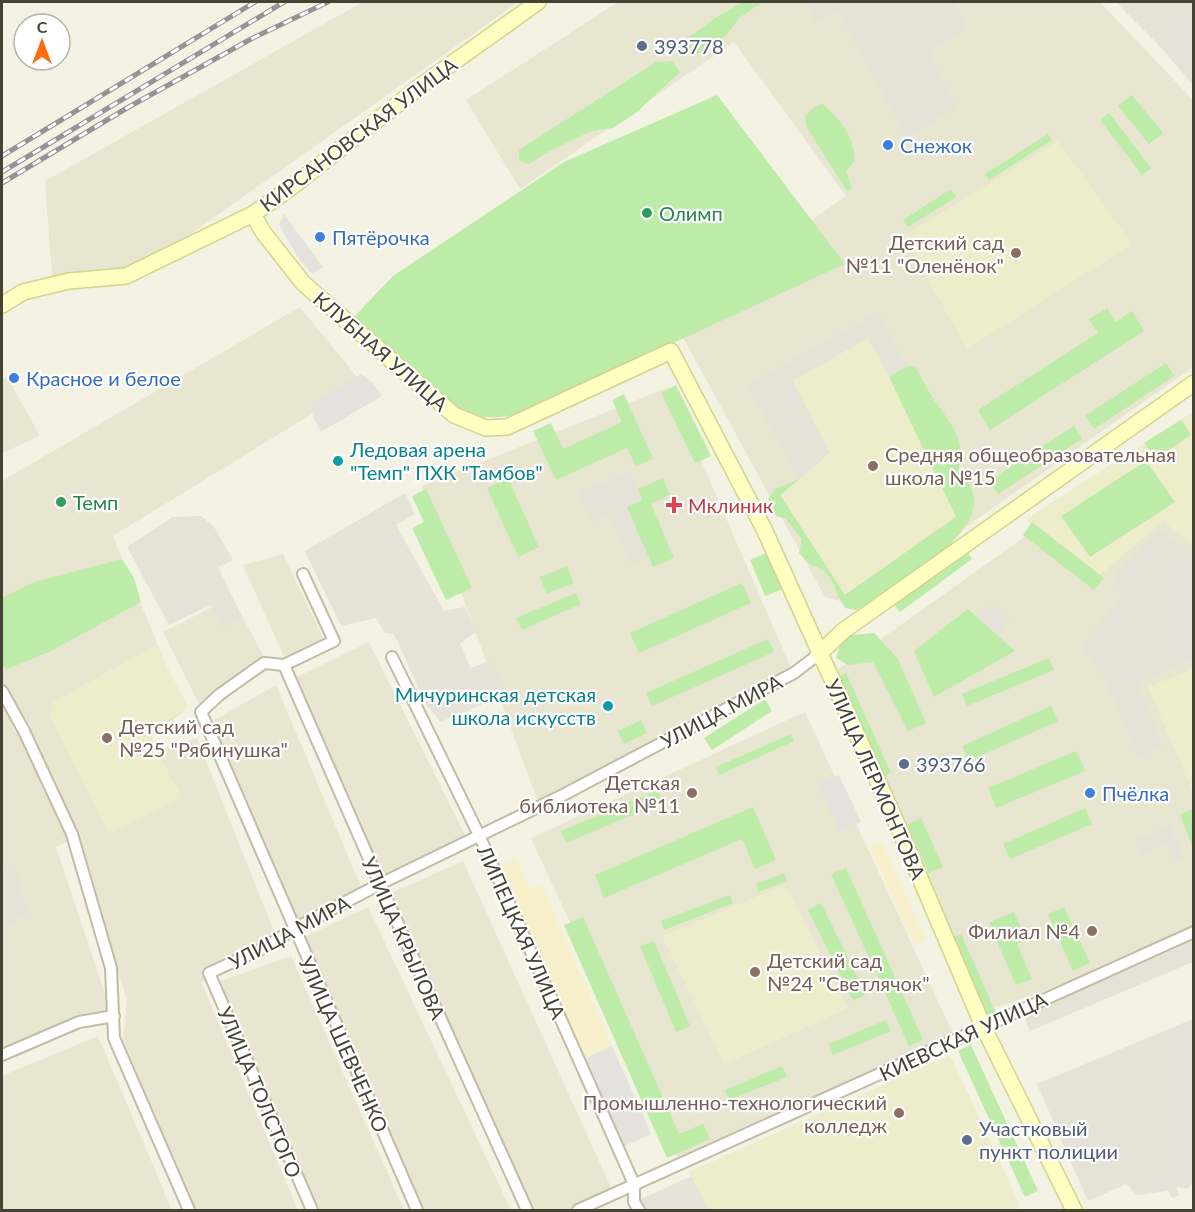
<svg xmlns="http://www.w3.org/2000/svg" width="1195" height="1212" viewBox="0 0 1195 1212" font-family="Lato,sans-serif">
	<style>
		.residential { fill: #e8e6d0 }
		.commercial { fill: #f8f0cb }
		.industrial { fill: #e5e2d8 }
		.education { fill: #eeedcb }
		.green { fill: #bceca7 }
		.parking { fill: #e3e2dc }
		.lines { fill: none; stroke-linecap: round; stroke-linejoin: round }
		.street-casing { stroke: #bfbda5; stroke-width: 14 }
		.secondary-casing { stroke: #d4d38c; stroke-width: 18 }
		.street { stroke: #fff; stroke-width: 10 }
		.secondary { stroke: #ffffc1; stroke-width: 15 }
		.rail-casing { stroke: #949494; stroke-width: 5 }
		.rail { stroke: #fff; stroke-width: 3; stroke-dasharray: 9; stroke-linecap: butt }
		.service-dot { fill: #5c6f8a; stroke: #fff; stroke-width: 2 }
		.shop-dot { fill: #3f7fe0; stroke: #fff; stroke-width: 2 }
		.leisure-dot { fill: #2e9e5b; stroke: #fff; stroke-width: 2 }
		.education-dot { fill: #8d6e63; stroke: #fff; stroke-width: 2 }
		.culture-dot { fill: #0f9aa8; stroke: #fff; stroke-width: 2 }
		.health-dot { fill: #e0444e; stroke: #fff; stroke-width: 2 }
		.labels { text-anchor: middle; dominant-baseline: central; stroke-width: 4.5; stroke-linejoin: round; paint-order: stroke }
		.service-label { font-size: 20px; fill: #4e5e75; stroke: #fff; text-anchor: start }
		.street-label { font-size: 20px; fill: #454333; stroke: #fff }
		.shop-label { font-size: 20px; fill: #366cbe; stroke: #fff; text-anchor: start }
		.leisure-label { font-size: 20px; fill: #27864d; stroke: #fff; text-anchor: start }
		.education-label { font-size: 20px; fill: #785e54; stroke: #fff; text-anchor: end }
		.culture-label { font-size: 20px; fill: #0d838f; stroke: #fff; text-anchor: start }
		.health-label { font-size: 20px; fill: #be3a42; stroke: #fff; text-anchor: start }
	</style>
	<rect width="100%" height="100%" fill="#f3f2e3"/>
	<g class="residential">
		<path d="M363,2H518L181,241L113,275L52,277L45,181Z"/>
		<path d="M618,2H1100L1193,100V367L855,605L825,597L673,319L846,196L734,42L520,189L466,100Z"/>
		<path d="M300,307L362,383L113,536L185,711L149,737L155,751L197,738L279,944L201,982L298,1210H195L123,1040L127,1000L76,837L56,847L110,1009L2,1057V924L14,862L3,867L2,864V481Z"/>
		<path d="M7,377L40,436L2,453V379Z"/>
		<path d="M669,387L792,670L538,802L422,486Z"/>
		<path d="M1193,417V942L988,1010L830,675Z"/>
		<path d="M283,554L328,648L287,663L243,565Z"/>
		<path d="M232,597L264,657L200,706L163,632Z"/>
		<path d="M369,642L466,837L382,879L293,679Z"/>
		<path d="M276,685L362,889L295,925L207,724Z"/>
		<path d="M805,712L953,1034L679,1159L531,838Z"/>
		<path d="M463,861L613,1192L572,1210H532L389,894Z"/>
		<path d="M368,907L511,1210H425L298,940Z"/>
		<path d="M291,956L404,1210H314L215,983Z"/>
		<path d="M98,1036L172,1210H2V1076Z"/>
	</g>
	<g class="commercial">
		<path d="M882,842L926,940L914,945L870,847Z"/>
		<path d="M516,858L530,889L541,883L612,1046L584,1059L496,867Z"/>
	</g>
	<g class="industrial">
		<path d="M805,2H954L966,28L928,52L957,107L907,138L838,11L815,22Z"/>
		<path d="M1116,2H1193V85L1157,43Z"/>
		<path d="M878,312L907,366L889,377L868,338L793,381L830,453L799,479L747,385Z"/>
		<path d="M630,471L642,500L627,507L649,557L631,564L610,515L592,522L579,493Z"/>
		<path d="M405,493L415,514L396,525L444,611L465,607L476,632L460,643L470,668L491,661L507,694L440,722L425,702L394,634L385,633L376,618L341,626L305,551Z"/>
		<path d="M201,516L214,527L233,560L218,567L242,617L223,628L211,605L169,625L127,547L173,517Z"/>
		<path d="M1160,530L1193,556V659L1138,684L1163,747L1139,757L1103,675L1085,651L1084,642L1123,596L1114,577Z"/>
		<path d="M992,603L1011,621L998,635L978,618Z"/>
		<path d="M1170,826L1183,857L1173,861L1165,844L1141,854L1135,840Z"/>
		<path d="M2,856L7,865L14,862L28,914L17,918L14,924L2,931Z"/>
		<path d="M1193,941V962L1030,1031L1023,1015Z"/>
		<path d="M1193,1019L1194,1179L1188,1189L1177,1187L1179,1195L1172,1198L1168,1191L1137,1195L1126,1184L1088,1201L1037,1084Z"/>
		<path d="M692,1176L709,1210H639L634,1202Z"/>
	</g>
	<g class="education">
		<path d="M1058,141L1132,244L967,349L904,236Z"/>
		<path d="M868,338L893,382L956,516L845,595L780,495L830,453L793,381Z"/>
		<path d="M1193,412V545L1163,521L1100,575L1026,519Z"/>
		<path d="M156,645L188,707L151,731L153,744L182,798L110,834L50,716L53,702Z"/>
		<path d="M1193,669V792L1148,687Z"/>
		<path d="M785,885L848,1008L725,1064L662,936Z"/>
		<path d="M950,1055L1019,1203L1018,1208L1012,1210H709L689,1172Z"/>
	</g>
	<g class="green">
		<path d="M743,2H763L740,17L727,34L712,47L700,53L694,54L687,48L688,38L715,18Z"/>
		<path d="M672,61L680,72L637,112L613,128L591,131L544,154L529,164L519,161V150L656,62Z"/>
		<path d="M717,95L845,264L517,415C495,418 478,419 457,412L353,318L393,276L564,162Z"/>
		<path d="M1132,95L1163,133L1149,144L1118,106Z"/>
		<path d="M822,104C839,117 857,140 854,162L846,171L852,189L847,191L806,126L805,117L813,108Z"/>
		<path d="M1109,113L1151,168L1142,175L1100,120Z"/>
		<path d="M1048,134L1052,140L989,180L985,174Z"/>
		<path d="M951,189L956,197L908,227L903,220Z"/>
		<path d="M1107,308L1116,322L1132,311L1144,331L990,430L978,410L1098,333L1089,319Z"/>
		<path d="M1166,363L1174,376L1094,429L1085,416Z"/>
		<path d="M907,366H915C922,378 928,392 937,404C952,425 966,441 959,469C964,477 973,488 974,498C978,541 889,591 856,610L845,608L838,596L832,581L823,569L811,565L799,553L802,539L786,519L776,516L768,499L775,489L799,479L780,495L845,595L956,517L889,377Z"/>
		<path d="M676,385L711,456L695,463L661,393Z"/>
		<path d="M624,394L653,459L636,466L627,448L556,480L533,431L551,423L563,449L622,422L612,400Z"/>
		<path d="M1181,420L1191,435L1155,459L1144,443Z"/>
		<path d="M1074,426L1082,439L998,494L989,481Z"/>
		<path d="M1146,461L1175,502L1090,557L1061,516Z"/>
		<path d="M508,478L539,547L518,557L487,488Z"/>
		<path d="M663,478L670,495L651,504L674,558L653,567L627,507L642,500L638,489Z"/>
		<path d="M426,489L472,588L446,600L412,528L424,522L412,496Z"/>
		<path d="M1032,522L1104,578L1094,590L1023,535Z"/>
		<path d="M966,550L972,559L900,612L894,604Z"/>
		<path d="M768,552L783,589L765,596L750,560Z"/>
		<path d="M122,559L134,578L141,602L49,652L7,669L2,665V598L34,582Z"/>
		<path d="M567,566L574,583L546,594L540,577Z"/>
		<path d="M742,583L751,603L639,653L630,633Z"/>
		<path d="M576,593L581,604L522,630L516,618Z"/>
		<path d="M968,609L1015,651L934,697L914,651Z"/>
		<path d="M874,633L898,659L926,723L908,731L873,662L848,665L836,658L843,636Z"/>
		<path d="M768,639L774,652L652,706L646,693Z"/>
		<path d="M1049,658L1054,670L967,706L962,694Z"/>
		<path d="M846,673L891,773L885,776L839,676Z"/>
		<path d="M765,699L772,711L712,750L704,738Z"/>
		<path d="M1051,706L1058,721L969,761L962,746Z"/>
		<path d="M641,720L647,733L624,744L618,731Z"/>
		<path d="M791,734L794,741L719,775L716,767Z"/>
		<path d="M1076,751L1085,771L996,808L988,788Z"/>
		<path d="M658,790L663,802L566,843L561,831Z"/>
		<path d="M753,807L776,860L755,869L742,839L604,898L595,875Z"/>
		<path d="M1085,808L1092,824L1010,859L1003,844Z"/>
		<path d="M1193,809V848L1180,814Z"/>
		<path d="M921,818L943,867L929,873L907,825Z"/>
		<path d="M846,868L923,1040L909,1046L831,874Z"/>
		<path d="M784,873L787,881L758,892L756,884Z"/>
		<path d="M730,895L733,903L664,930L661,921Z"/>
		<path d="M821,903L866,994L853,1001L808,910Z"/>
		<path d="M1064,907L1090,963L1073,971L1048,914Z"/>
		<path d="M1014,912L1026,939L1017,944L1032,979L1016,985L989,923Z"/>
		<path d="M583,917L679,1134L703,1124L710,1139L667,1158L564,925Z"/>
		<path d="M961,934L996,1013L986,1017L951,938Z"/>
		<path d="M654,941L690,1026L676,1032L640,946Z"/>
		<path d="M886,1020L891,1031L833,1055L829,1044Z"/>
		<path d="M971,1045L1038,1191L1025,1197L958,1051Z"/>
		<path d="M782,1066L787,1077L729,1100L725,1090Z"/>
	</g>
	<g class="parking">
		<path d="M284,214L323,267L312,274L297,256L279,224Z"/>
		<path d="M361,374L372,382L382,396L321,432L314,419L311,405Z"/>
		<path d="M839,775L861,822L839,831L818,784Z"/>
		<path d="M612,1046L651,1134L624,1146L584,1059Z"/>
	</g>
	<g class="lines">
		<g class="street-casing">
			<g id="street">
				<path d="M303,574L334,641L284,665L264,663L219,695L201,712L417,1210"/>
				<path d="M392,657L479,835L634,1184V1202L639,1210"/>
				<path d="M284,665L380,884L527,1210"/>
				<path d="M2,691L24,731L72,834L111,968L114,1038L189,1210"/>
				<path d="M2,1055L79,1022L114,1016"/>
				<path d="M312,1210L209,973L266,947L294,929L380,884L563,795L794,673L819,654"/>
				<path d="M578,1210L1194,932"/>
			</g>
		</g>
		<g class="secondary-casing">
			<g id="secondary">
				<path d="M253,214L263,232L303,283L454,415L486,428L507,427L671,351L764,529L894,817L983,1026L1074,1210"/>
				<path d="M2,305L23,292L69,281L126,276L253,214L289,189L426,82L538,2"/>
				<path d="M819,654L843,631L1194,383"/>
			</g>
		</g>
		<use href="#street" class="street"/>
		<use href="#secondary" class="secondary"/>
		<g class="rail-casing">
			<g id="rail">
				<path d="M2,156L255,2"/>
				<path d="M2,172L284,2"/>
				<path d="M2,183L127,108L251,39L328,2"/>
			</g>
		</g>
		<use href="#rail" class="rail"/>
	</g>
	<g class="service-dot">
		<circle cx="642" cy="46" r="6"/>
		<circle cx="904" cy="764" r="6"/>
		<circle cx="967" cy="1140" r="6"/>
	</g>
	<g class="shop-dot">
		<circle cx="888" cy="145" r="6"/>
		<circle cx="320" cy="237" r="6"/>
		<circle cx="14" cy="378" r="6"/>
		<circle cx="1090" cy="793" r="6"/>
	</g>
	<g class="leisure-dot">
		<circle cx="647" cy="213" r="6"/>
		<circle cx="61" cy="502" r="6"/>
	</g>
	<g class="education-dot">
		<circle cx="1016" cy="253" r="6"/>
		<circle cx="873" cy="466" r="6"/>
		<circle cx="107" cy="738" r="6"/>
		<circle cx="692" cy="793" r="6"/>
		<circle cx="1092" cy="931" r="6"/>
		<circle cx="755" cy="972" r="6"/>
		<circle cx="899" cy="1113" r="6"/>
	</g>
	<g class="culture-dot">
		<circle cx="338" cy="461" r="6"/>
		<circle cx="608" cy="706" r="6"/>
	</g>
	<path class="health-dot" d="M671 496h6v6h6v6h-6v6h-6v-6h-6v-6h6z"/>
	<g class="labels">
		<g class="service-label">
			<text x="654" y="46">393778</text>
			<text x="916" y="764">393766</text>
			<text x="979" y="1128">Участковый<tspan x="979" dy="23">пункт полиции</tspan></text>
		</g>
		<g class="street-label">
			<text transform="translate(358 134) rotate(-37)">КИРСАНОВСКАЯ УЛИЦА</text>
			<text transform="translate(381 351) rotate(41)">КЛУБНАЯ УЛИЦА</text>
			<text transform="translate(721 711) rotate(-28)">УЛИЦА МИРА</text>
			<text transform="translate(876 779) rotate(66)">УЛИЦА ЛЕРМОНТОВА</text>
			<text transform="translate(289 932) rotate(-28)">УЛИЦА МИРА</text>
			<text transform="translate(522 932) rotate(66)">ЛИПЕЦКАЯ УЛИЦА</text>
			<text transform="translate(404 938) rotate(66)">УЛИЦА КРЫЛОВА</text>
			<text transform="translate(963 1036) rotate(-25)">КИЕВСКАЯ УЛИЦА</text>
			<text transform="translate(344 1044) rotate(66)">УЛИЦА ШЕВЧЕНКО</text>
			<text transform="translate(260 1092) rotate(67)">УЛИЦА ТОЛСТОГО</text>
		</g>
		<g class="shop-label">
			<text x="900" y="145">Снежок</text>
			<text x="332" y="237">Пятёрочка</text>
			<text x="26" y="378">Красное и белое</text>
			<text x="1102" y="793">Пчёлка</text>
		</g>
		<g class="leisure-label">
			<text x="659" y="213">Олимп</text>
			<text x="73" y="502">Темп</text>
		</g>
		<g class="education-label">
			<text x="1004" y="242">Детский сад<tspan x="1004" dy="23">№11 "Оленёнок"</tspan></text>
			<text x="885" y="454" text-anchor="start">Средняя общеобразовательная<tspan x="885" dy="23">школа №15</tspan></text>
			<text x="119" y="726" text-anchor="start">Детский сад<tspan x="119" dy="23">№25 "Рябинушка"</tspan></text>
			<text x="680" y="782">Детская<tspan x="680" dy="23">библиотека №11</tspan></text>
			<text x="1080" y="931">Филиал №4</text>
			<text x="767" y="960" text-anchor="start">Детский сад<tspan x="767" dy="23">№24 "Светлячок"</tspan></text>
			<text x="887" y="1102">Промышленно-технологический<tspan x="887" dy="23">колледж</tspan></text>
		</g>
		<g class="culture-label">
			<text x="350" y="449">Ледовая арена<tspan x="350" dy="23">"Темп" ПХК "Тамбов"</tspan></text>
			<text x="596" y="694" text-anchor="end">Мичуринская детская<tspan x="596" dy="23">школа искусств</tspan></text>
		</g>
		<g class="health-label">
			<text x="688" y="505">Мклиник</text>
		</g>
	</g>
	<rect width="1195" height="1212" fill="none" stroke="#454333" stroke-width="6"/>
	<g transform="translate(42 42)"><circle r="28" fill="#ffffff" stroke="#b5b4ad" stroke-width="1.5"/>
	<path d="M0-4.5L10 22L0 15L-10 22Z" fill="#ff6d0e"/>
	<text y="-9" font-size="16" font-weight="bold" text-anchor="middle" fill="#454333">С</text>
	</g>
</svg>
